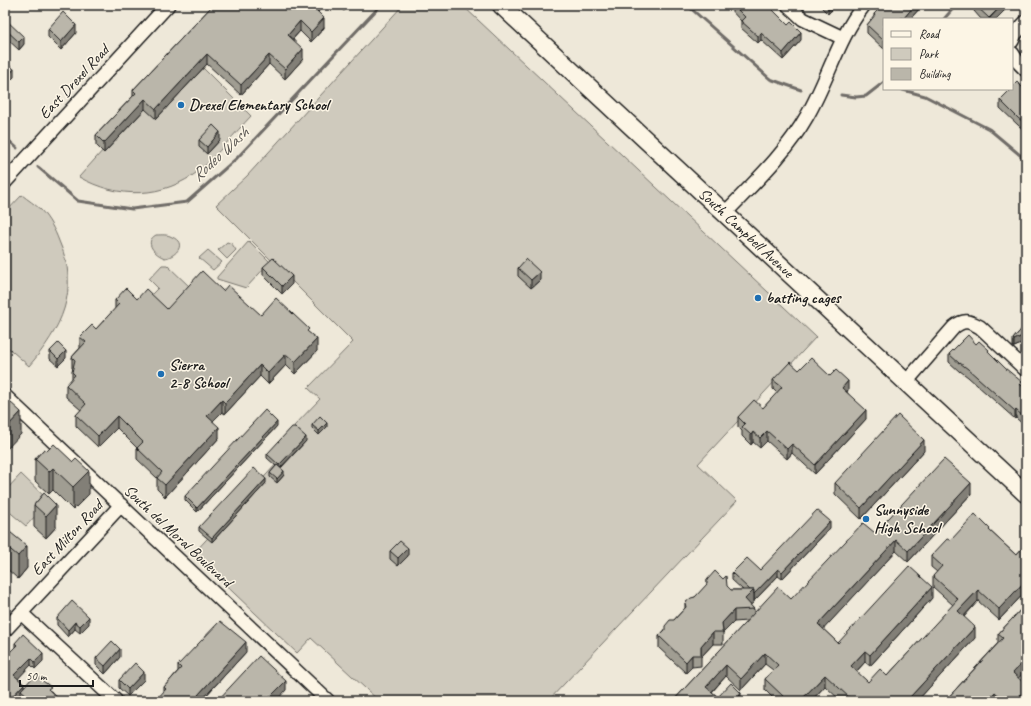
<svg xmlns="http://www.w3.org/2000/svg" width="1031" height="706" viewBox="0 0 1031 706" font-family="Caveat,sans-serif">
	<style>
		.green { fill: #cfcabd; stroke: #76736c }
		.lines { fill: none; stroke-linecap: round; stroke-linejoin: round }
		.stream { stroke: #6f6c67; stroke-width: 3 }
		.minor-casing { stroke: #1c1c1c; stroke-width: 16 }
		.major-casing { stroke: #1c1c1c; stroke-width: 20 }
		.minor { stroke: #fcf5e5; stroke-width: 13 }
		.major { stroke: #fcf5e5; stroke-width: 17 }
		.wall { fill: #a09d92; stroke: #1c1c1c }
		.shaded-wall { fill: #827f77; stroke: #1c1c1c }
		.building { fill: #bab6aa; stroke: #1c1c1c }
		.poi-dot { fill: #1f6fb2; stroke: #fcf5e5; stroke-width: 1.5 }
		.labels { text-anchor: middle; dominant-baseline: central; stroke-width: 3; stroke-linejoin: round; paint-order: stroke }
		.street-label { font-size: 16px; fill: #1c1c1c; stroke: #fcf5e5 }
		.poi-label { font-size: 16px; font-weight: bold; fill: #1c1c1c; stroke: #fcf5e5; text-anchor: start }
		.water-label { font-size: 17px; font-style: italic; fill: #5b5854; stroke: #fcf5e5 }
	</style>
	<rect width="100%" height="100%" fill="#eee8d9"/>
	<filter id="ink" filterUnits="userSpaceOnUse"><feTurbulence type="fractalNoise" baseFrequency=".025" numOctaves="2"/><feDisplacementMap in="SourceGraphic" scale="8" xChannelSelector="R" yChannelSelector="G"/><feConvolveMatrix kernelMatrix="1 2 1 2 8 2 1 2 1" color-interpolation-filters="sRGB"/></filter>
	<g filter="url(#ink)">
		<g class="green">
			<path d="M403,5H462L816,337L698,464L737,501L548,701H379L311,638L297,653L193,554L303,435L294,426L320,399L308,388L353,342L216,205L247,176Z"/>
			<path d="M186,57H192L251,116C235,133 217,155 200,170C163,199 118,199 79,177Z"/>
			<path d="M22,195C28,200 35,204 41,210C49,219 55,230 59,241C81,290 61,329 29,366L5,345V213Z"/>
			<path d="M156,235C162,235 167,234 172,237C187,243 177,256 165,258C155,255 143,242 156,235Z"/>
			<path d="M249,241L270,262L246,288L217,279V277Z"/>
			<path d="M227,242L232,244L236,250L227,259L218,250Z"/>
			<path d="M208,250L222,262L213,270L199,258Z"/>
			<path d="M162,265H167L191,288L166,313L149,297L158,288L149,279Z"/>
			<path d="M21,474L49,501L26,526L5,508V491Z"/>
		</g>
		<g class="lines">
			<g class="stream">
				<path d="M687,5L770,79L801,90"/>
				<path d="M944,19L956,5"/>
				<path d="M903,90L925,96L989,129L1026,160"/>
				<path d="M841,95L856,97L866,96L884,82"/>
				<path d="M5,137L17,148"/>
				<path d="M38,167L78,201L132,209L187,202L237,158L381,5"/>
			</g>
			<g class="minor-casing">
				<g id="minor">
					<path d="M788,5L803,19L843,38"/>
					<path d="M1012,41L1015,34L1026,22"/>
					<path d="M1012,53L1018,62L1026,70"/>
					<path d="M5,182L168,5"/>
					<path d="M725,213C755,182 786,153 807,116C828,80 838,38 864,5"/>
					<path d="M906,382L954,327C964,319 969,321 980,327L1026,370"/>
					<path d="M5,396L328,701"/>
					<path d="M21,613L116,701"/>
					<path d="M5,630L121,505"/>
				</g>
			</g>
			<g class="major-casing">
				<path id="major" d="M501,5L1026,494"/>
			</g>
			<use href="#minor" class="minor"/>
			<use href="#major" class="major"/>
		</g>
		<g class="wall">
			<path d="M213,5H324L318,12L324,28L311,42L300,31L293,39L303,59L285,79L269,64L241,95L207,64L156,119L145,109L104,153L96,145V135L133,96V90Z"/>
			<path d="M337,5H350L344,11Z"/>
			<path d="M726,5H770V8L801,40L783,60L761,40L758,43L741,28V21Z"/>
			<path d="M819,5H836L828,14Z"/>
			<path d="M921,5V7L910,19H884V49L867,33V25L874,17V14Z"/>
			<path d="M974,5H1010L996,19H981L974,11Z"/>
			<path d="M5,19L24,44L19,50L5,37Z"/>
			<path d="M48,29L76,33L61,50L48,37Z"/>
			<path d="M1026,89V132L1018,125L1000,108V100L1025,90Z"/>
			<path d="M199,140H220L207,154L199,147Z"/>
			<path d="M263,267L292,284L282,294L263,275Z"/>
			<path d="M518,268L540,280L531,288L518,276Z"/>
			<path d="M223,291L261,315L309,333L317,351L295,374L286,365L268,384L260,376L225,414L222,412L213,421L219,438L165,497L157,489V478L137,459V448L117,428L98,447L76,426V415L81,410L66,397V385L72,379V372L73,369L72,368V357L80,348V337L96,329L115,309V300L137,299L167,309Z"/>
			<path d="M1026,324V342L1014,347H1013V339Z"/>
			<path d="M50,351L66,358L58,366L50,359Z"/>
			<path d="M989,352L1026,390V427L1016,418L1015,419L968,377L960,371V372L949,362V354Z"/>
			<path d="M799,370L830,376L848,390L847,392L866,419L815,474L792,453L787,459L767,441L760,448L753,442L751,445L742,436V431L738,427V417L763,408L777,393L773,389V380Z"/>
			<path d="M312,425L327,427L319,435L312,428Z"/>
			<path d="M277,426L197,512L185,500V496Z"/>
			<path d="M306,441L281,468L284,475L277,483L270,477V473L276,466L267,458V454Z"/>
			<path d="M44,449L89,494L73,510L53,490L49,494L35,481V459Z"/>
			<path d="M924,451L861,519L835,494V483Z"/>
			<path d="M266,483L212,542L199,531V527Z"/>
			<path d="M44,493L56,527L46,538L34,527V505Z"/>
			<path d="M971,494L908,562L896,551L823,629L838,643L932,598L870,666L865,662L856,672L868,682L887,676L953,605L933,587V576L937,572L931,567V556L951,540L990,531L1016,555L1026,544V591L999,620L978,601L964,617L975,638L917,701H841L825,686L811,701H776L765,690V679L773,670L765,664L741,690L726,676L712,692L718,697L741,701H673L747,621L734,622L723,633V644H713L701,657V666L692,667L686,673L659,648V636L685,608V603L695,597L707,585V580L727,586L731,590H743L732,580V573L760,570L830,528L782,579L778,576L754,601V600V602L750,605L754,609V613L791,599L875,533Z"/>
			<path d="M5,528L27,568L18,579L5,567Z"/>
			<path d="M390,551L408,556L398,566L390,559Z"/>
			<path d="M1026,604V670L1018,678L1026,700L1025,701H945L998,643V634Z"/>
			<path d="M57,618L89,624L80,633L75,629L68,637L57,625Z"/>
			<path d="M15,643L43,661L35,669L31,665L18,678L24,686L51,691L60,701H25L21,697V694L15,701H5L15,647Z"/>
			<path d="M246,652L203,699L164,692V687L178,671V665Z"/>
			<path d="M120,657L105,674L96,665V658Z"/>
			<path d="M119,680H144L128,696L119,688Z"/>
		</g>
		<g class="shaded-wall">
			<path d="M315,5H324L313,17V7Z"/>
			<path d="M344,5H350L344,11Z"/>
			<path d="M829,5H836L828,14V6Z"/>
			<path d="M915,5H921V7L910,19H903Z"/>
			<path d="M1002,5H1010L996,19H989Z"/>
			<path d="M324,18V28L311,42V32Z"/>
			<path d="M300,21V31L288,44V35Z"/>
			<path d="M76,25V33L61,50V42Z"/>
			<path d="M801,32V40L783,60V53Z"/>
			<path d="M761,33V40L758,43V36Z"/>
			<path d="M24,37V44L19,50V42Z"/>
			<path d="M303,49V59L285,79V69Z"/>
			<path d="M207,54V64L156,119V109Z"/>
			<path d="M269,55V64L241,95V85Z"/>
			<path d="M14,69V77L5,86V79Z"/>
			<path d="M145,99V109L104,153V143Z"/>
			<path d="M220,132V140L207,154V147Z"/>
			<path d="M540,272V280L531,288V280Z"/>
			<path d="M292,276V284L282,294V286Z"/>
			<path d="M1026,334V342L1014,347V340Z"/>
			<path d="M317,339V351L295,374V362Z"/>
			<path d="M66,351V358L58,366V359Z"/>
			<path d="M286,354V365L268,384V373Z"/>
			<path d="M260,365V376L225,414V403Z"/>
			<path d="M848,381V390L842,397V388Z"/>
			<path d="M222,400V412L207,427V416Z"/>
			<path d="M866,410V419L815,474V465Z"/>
			<path d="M1016,410V418L1015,419V411Z"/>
			<path d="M21,412V434L5,451V429Z"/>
			<path d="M117,416V428L98,447V436Z"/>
			<path d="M277,422V426L197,512V508Z"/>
			<path d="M327,423V427L319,435V431Z"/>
			<path d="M219,427V438L165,497V485Z"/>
			<path d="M767,431V441L760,448V438Z"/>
			<path d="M753,432V442L751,445V435Z"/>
			<path d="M306,437V441L279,469V465Z"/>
			<path d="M924,440V451L861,519V508Z"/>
			<path d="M792,444V453L787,459V449Z"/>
			<path d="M53,468V490L49,494V472Z"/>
			<path d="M89,471V494L73,510V487Z"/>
			<path d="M284,471V475L277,483V479Z"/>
			<path d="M266,479V483L212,542V538Z"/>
			<path d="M971,483V494L908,562V551Z"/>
			<path d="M56,505V527L46,538V516Z"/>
			<path d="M830,521V528L782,579V572Z"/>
			<path d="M896,540V551L818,635V624Z"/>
			<path d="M27,546V568L18,579V556Z"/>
			<path d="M408,548V556L398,566V558Z"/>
			<path d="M778,569V576L754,601V594Z"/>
			<path d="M1026,580V591L999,620V609Z"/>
			<path d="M932,587V598L870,666V655Z"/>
			<path d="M754,590V602L746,609L745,599Z"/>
			<path d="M978,590V601L958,622V611Z"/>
			<path d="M6,593V600L5,601V594Z"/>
			<path d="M734,610V622L723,633L722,623Z"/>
			<path d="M89,617V624L80,633V626Z"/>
			<path d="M75,622V629L68,637V630Z"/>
			<path d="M975,627V638L917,701H910V697Z"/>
			<path d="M713,632V644L701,657V646Z"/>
			<path d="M246,642V652L201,701L198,695Z"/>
			<path d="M120,649V657L105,674V666Z"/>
			<path d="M865,651V662L851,677V666Z"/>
			<path d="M43,653V661L35,669V662Z"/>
			<path d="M765,653V664L741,690V679Z"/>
			<path d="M692,655V667L686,673V662Z"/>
			<path d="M31,658V665L14,683V675Z"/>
			<path d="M1026,659V670L1013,684V673Z"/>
			<path d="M726,665V676L706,698V687Z"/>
			<path d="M144,672V680L128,696V689Z"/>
			<path d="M825,675V686L811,701H802V699Z"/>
			<path d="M286,681V690L276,701H266Z"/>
			<path d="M24,684V691L21,690V694L15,701H8Z"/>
			<path d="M1026,689V700L1025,701H1015Z"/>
			<path d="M995,692V701H987Z"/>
			<path d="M741,693V701H736V700Z"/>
		</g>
		<g class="building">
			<path d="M213,5H315L313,7L324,18L311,32L300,21L288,35L303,49L285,69L269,55L241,85L207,54L156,109L145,99L104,143L96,135L136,93L133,90Z"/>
			<path d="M733,5H770L769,6L788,25L791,22L801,32L783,53L761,33L758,36L741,21L745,17Z"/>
			<path d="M883,5H915L903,19L902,17L900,19H884V41L867,25L875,15L874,14Z"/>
			<path d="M975,5H1002L989,18Z"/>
			<path d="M63,12L76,25L61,42L48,29Z"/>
			<path d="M5,19L24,37L19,42L5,29Z"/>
			<path d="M5,62L14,69L5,79Z"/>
			<path d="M1017,82L1025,90L1026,89V124L1018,118L1000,100L1011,89H1012V87Z"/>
			<path d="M213,125L220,132L207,147L199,140Z"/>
			<path d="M273,258L292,276L282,286L263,267Z"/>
			<path d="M526,259L540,272L531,280L518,268Z"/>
			<path d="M202,271L223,291L228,285L261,315L276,298L309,329L307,331L317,339L295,362L286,354L268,373L260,365L225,403L222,400L207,416L219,427L165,485L157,478L162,472L137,448L143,442L117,416L98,436L76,415L86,404L66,385L75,375L72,372L75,360L72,357L86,342L80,337L92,325L96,329L119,304L115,300L126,288L137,299L146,289L167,309Z"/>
			<path d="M1026,324V334L1014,340L1013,339Z"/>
			<path d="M968,335L976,344L979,341L989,350L988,351L1005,368L1022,382L1020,384L1026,390V419L1016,410L1015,411L968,369L960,363V364L949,354Z"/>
			<path d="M58,343L66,351L58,359L50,351Z"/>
			<path d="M811,358L830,376L836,370L848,381L842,388L866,410L815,465L792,444L787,449L767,431L760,438L753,432L751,435L742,427L745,424L738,417L754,400L763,408L782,387L773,380L790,362L799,370Z"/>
			<path d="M9,401L21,412L5,429V406Z"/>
			<path d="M265,410L277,422L197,508L185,496Z"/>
			<path d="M898,415L924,440L861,508L835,483Z"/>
			<path d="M320,416L327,423L319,431L312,425Z"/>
			<path d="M292,427H295L306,437L279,465L267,454Z"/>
			<path d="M54,444L73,462L76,459L89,471L73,487L53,468L49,472L35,459L44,449L47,451Z"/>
			<path d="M944,459L971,483L908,551L896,540L818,624L838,643L909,566L932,587L870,655L865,651L851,666L868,682L880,669L887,676L958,599L933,576L942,566L931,556L947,539L951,540L975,514L990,529L989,530L1016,555L1026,544V580L999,609L978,590L958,611L975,627L910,697L914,701H850L851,699L825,675L802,699L804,701H781L784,697L765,679L778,665L765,653L741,679L726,665L706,687L718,697L731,683L741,693L736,701H673L778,587L791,599L863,523L875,533Z"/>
			<path d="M277,465L284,471L277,479L270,473Z"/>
			<path d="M254,468L266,479L212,538L199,527Z"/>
			<path d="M44,493L56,505L46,516L34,505Z"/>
			<path d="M817,510L830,521L782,572L778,569L754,594V590H750L732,573L747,558L760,570Z"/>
			<path d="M5,528L27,546L18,556L5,545Z"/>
			<path d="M400,541L408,548L398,558L390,551Z"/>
			<path d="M715,571L723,579L726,576L727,586L731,590H754L745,599L754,609L734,610L722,623L723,632H713L701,646V655H692L686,662L659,636L665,630V626L670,620H674L686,607L685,603L691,598L695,597L707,584V580Z"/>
			<path d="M72,601L89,617L80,626L75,622L68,630L57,618Z"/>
			<path d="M1026,604V659L1013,673L1026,685V689L1015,701H1005L995,692L987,701H945L1003,638L998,634Z"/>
			<path d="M220,621L246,642L198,695L205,701H155L166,689L164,687L181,668L178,665Z"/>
			<path d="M23,634L43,653L35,662L31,658L14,675L24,684L8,701H5V657L17,645L15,643Z"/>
			<path d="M112,641L120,649L105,666L96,658Z"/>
			<path d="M259,656L286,681L266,701H217Z"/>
			<path d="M135,663L144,672L128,689L119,680Z"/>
			<path d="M35,675L51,687L48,689L60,700L59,701H34L21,690Z"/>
		</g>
	</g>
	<g class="poi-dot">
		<circle cx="181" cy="105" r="4"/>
		<circle cx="758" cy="298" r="4"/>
		<circle cx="161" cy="374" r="4"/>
		<circle cx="866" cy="519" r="4"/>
	</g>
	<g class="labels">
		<g class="street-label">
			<text transform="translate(74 82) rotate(-47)">East Drexel Road</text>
			<text transform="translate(746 233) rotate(43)">South Campbell Avenue</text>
			<text transform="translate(178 536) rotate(43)">South del Moral Boulevard</text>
			<text transform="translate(67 538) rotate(-47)">East Milton Road</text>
		</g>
		<g class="poi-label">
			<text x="189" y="105">Drexel Elementary School</text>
			<text x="766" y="298">batting cages</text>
			<text x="169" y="365">Sierra<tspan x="169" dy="18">2-8 School</tspan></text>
			<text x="874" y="510">Sunnyside<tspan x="874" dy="18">High School</tspan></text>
		</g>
		<g class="water-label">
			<text transform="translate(220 154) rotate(-43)">Rodeo Wash</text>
		</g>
	</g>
	<rect width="1031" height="706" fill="none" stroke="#fcf5e5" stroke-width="20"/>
	<rect x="10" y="10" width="1011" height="686" fill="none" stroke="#1c1c1c" stroke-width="1.5" filter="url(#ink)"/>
	<rect x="883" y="18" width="130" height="72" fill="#fcf5e5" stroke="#a29e95"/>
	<rect x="891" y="31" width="20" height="6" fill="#fcf5e5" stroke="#a29e95"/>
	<text x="919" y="38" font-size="12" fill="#1c1c1c">Road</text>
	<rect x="891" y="48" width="20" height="12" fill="#cfcabd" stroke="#a29e95"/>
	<text x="919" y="58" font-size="12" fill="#1c1c1c">Park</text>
	<rect x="891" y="68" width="20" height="12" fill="#bab6aa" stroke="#a29e95"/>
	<text x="919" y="78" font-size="12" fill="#1c1c1c">Building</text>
	<path d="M20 680v6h73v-6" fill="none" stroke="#1c1c1c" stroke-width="2"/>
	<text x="26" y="680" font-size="12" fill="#1c1c1c" stroke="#fcf5e5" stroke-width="3" paint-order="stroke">50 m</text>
</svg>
